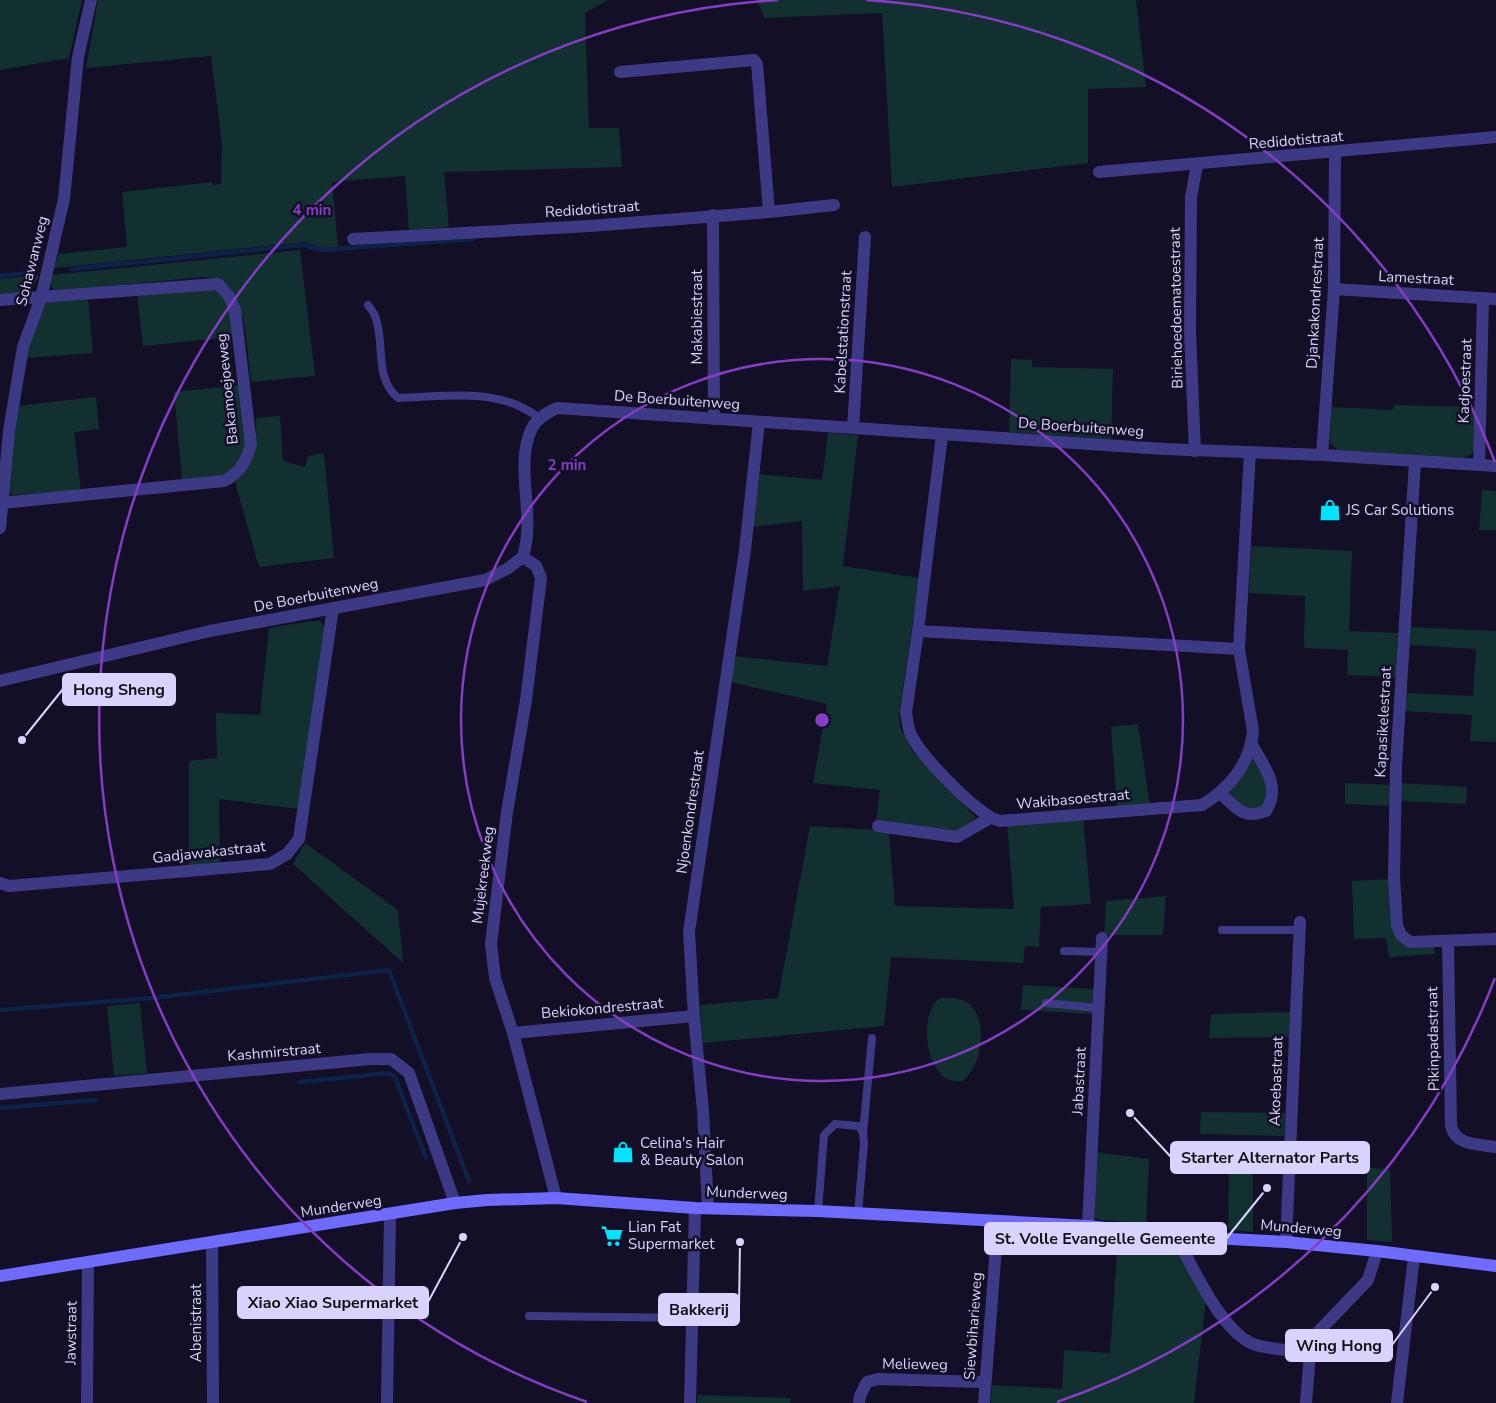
<svg xmlns="http://www.w3.org/2000/svg" width="1496" height="1403" viewBox="0 0 1496 1403" font-family="'Nunito Sans',sans-serif">
	<style>
		.green { fill: #12302f }
		.lines { fill: none; stroke-linecap: round; stroke-linejoin: round }
		.stream { stroke: #0c2248; stroke-width: 4.5 }
		.lane { stroke: #3d3a85; stroke-width: 8 }
		.street { stroke: #3d3a85; stroke-width: 12 }
		.secondary { stroke: #6f6bff; stroke-width: 12 }
		.ring { fill: none; stroke: #843dc5; stroke-width: 2.5 }
		.labels { text-anchor: middle; dominant-baseline: central; stroke-width: 5; stroke-linejoin: round; paint-order: stroke }
		.street-label { font-size: 15px; fill: #d9d4ff; stroke: #130f26 }
		.poi-label { font-size: 15px; fill: #d9d4ff; stroke: #130f26; text-anchor: start }
		.centre { fill: #843dc5; stroke: #130f26; stroke-width: 2.5 }
		.ring-label { font-size: 15px; text-anchor: middle; font-weight: bold; fill: #843dc5; stroke: #130f26; stroke-width: 5; stroke-linejoin: round; paint-order: stroke }
		.leader { fill: none; stroke: #d9d4ff; stroke-width: 2 }
		.callout-dot { fill: #d9d4ff; stroke: #130f26; stroke-width: 2 }
		.callout { fill: #d9d4ff; stroke: #d9d4ff; stroke-width: 2 }
		.callout-label { font-size: 16px; text-anchor: middle; font-weight: bold; fill: #111 }
	</style>
	<rect width="100%" height="100%" fill="#130f26"/>
	<g class="green">
		<path d="M0,0H82L69,58L0,70Z"/>
		<path d="M98,0H608L585,13L589,128H619L622,167L444,172L449,227L409,230L405,176L332,182L338,247L323,248L305,242L54,268L59,254L127,247L122,192L212,182L213,185L221,184L222,144L211,56L86,68Z"/>
		<path d="M757,0H1136L1146,87L1088,89V163L892,187L882,13L764,18Z"/>
		<path d="M300,250L315,376L251,382C248,359 246,297 226,284C219,279 211,278 203,277L58,291C49,287 49,284 51,275Z"/>
		<path d="M39,275C31,297 21,293 0,295V279Z"/>
		<path d="M216,289L228,300L233,337L143,346L137,296Z"/>
		<path d="M88,300L93,353L26,358L43,306L48,302Z"/>
		<path d="M1011,359L1032,360V367L1113,369L1111,439L1009,432Z"/>
		<path d="M241,385C243,412 257,460 225,474C213,480 195,478 182,479L174,392Z"/>
		<path d="M96,397L99,429L74,432L81,491L12,495L8,490L17,406Z"/>
		<path d="M1394,405L1475,407L1474,450L1470,455L1461,459L1338,450L1330,443L1331,407L1393,410Z"/>
		<path d="M280,416L283,461L305,467L308,456L324,453L334,558L259,567L235,482C257,464 257,445 256,418Z"/>
		<path d="M828,433L858,435L843,566L919,578L899,716L900,727L911,749L976,818L953,835L889,831L895,906L1014,909L1007,824L1083,818L1091,904L1041,907L1039,947L1025,946L1023,963L891,957L884,1026L703,1043L700,1005L778,998L810,826L875,830L880,790L813,783L827,704L730,682L734,656L827,666L840,586L803,591L802,521L752,527L757,474L822,480Z"/>
		<path d="M1482,490L1496,491V530H1479Z"/>
		<path d="M1251,546L1352,551L1349,631L1398,633L1396,677L1347,675L1348,650L1304,648L1305,596L1249,593Z"/>
		<path d="M312,621H320L326,629L298,809L219,799L220,864L189,867V761L217,758L216,713L260,715L269,628Z"/>
		<path d="M1410,627L1496,631V742L1470,741L1472,715L1405,711L1406,693L1473,696L1476,649L1409,645Z"/>
		<path d="M1138,724L1150,806L1117,808L1111,727Z"/>
		<path d="M1255,755L1267,779L1265,806L1247,811L1230,798L1228,791Z"/>
		<path d="M1345,783L1391,785L1390,806L1345,804Z"/>
		<path d="M1400,783L1467,787L1466,804L1399,801Z"/>
		<path d="M305,843L398,910L403,963L293,864Z"/>
		<path d="M1390,879L1394,927L1434,946L1435,954L1389,957L1386,938L1354,939L1352,881Z"/>
		<path d="M1166,896L1163,935H1104L1106,901Z"/>
		<path d="M1023,985L1095,989L1094,1014L1021,1010Z"/>
		<path d="M940,998C949,997 962,998 969,1004C989,1021 982,1068 962,1081C926,1087 916,1015 940,998Z"/>
		<path d="M140,1003L147,1073L114,1076L107,1006Z"/>
		<path d="M1290,1012L1289,1037L1209,1038L1211,1014Z"/>
		<path d="M1201,1112L1285,1113L1284,1136L1200,1134Z"/>
		<path d="M1095,1152L1149,1159L1146,1223L1099,1220L1094,1217Z"/>
		<path d="M1229,1162H1253V1232L1228,1230Z"/>
		<path d="M1367,1167L1390,1170L1392,1242L1367,1240Z"/>
		<path d="M1118,1238L1174,1241L1207,1292L1194,1403H991L992,1385L1062,1389L1064,1350L1110,1353Z"/>
		<path d="M698,1395L791,1398L790,1403H697Z"/>
	</g>
	<g class="lines">
		<g class="stream">
			<path d="M72,269L303,245L322,250L473,239"/>
			<path d="M0,276L27,273"/>
			<path d="M0,1010L152,998L389,970L469,1181"/>
			<path d="M300,1082L389,1073L395,1077L426,1158"/>
			<path d="M0,1108L96,1100"/>
		</g>
		<g class="lane">
			<path d="M368,305C371,309 375,314 376,319C385,345 374,378 398,398C436,397 481,390 517,405C526,409 533,414 541,418"/>
			<path d="M1222,930H1299"/>
			<path d="M1064,951L1101,952"/>
			<path d="M1046,1003L1098,1008"/>
			<path d="M863,1133L872,1038"/>
			<path d="M818,1211L824,1135L835,1124L859,1126L863,1133L864,1143L858,1214"/>
			<path d="M529,1316L693,1318"/>
		</g>
		<g class="street">
			<path d="M620,72L754,60L757,64L769,212"/>
			<path d="M1099,172L1496,137"/>
			<path d="M713,215L714,419"/>
			<path d="M353,239L590,226L769,212L834,205"/>
			<path d="M1334,289L1496,299"/>
			<path d="M0,300L218,284L229,296L235,310L251,444C246,462 241,472 224,481L1,503"/>
			<path d="M853,428L865,237"/>
			<path d="M942,435L918,631L906,712C907,720 908,728 911,735C922,757 977,815 1000,821L1202,805C1229,789 1250,764 1253,731L1239,649L1250,452"/>
			<path d="M1195,451L1190,332L1191,197L1197,165"/>
			<path d="M1322,455L1334,289L1335,153"/>
			<path d="M1415,462L1396,766L1394,877L1397,925L1401,935L1410,942L1496,939"/>
			<path d="M1479,465L1483,298"/>
			<path d="M0,528L9,431L23,347L41,298L64,199L78,57L91,0"/>
			<path d="M523,557L536,566L541,578L526,700L507,812L491,944L495,978L513,1033L556,1198"/>
			<path d="M918,631L1239,649"/>
			<path d="M0,681L210,631L485,580L507,569L523,557C525,549 527,541 527,534C530,501 517,462 531,430C535,420 548,412 557,408L1164,449L1322,455L1496,466"/>
			<path d="M1221,794C1237,808 1243,820 1266,811C1281,786 1265,768 1252,745"/>
			<path d="M878,826L957,837L990,818"/>
			<path d="M0,883L9,886L270,864L287,854L299,839L333,608"/>
			<path d="M1448,942L1451,1126C1456,1146 1478,1144 1496,1147"/>
			<path d="M513,1033L694,1016"/>
			<path d="M0,1094L370,1059H391L409,1073L455,1203"/>
			<path d="M708,1208L703,1111L694,1016L689,932L745,550L759,422"/>
			<path d="M1088,1226L1102,938"/>
			<path d="M1176,1236C1192,1266 1221,1331 1253,1344C1270,1350 1293,1350 1310,1353"/>
			<path d="M1286,1242L1300,922"/>
			<path d="M212,1243L213,1403"/>
			<path d="M87,1403L88,1264"/>
			<path d="M387,1403L390,1214"/>
			<path d="M690,1403L695,1208"/>
			<path d="M859,1403L860,1396L867,1382L878,1379L985,1382"/>
			<path d="M984,1403L998,1221"/>
			<path d="M1306,1403L1310,1353L1318,1332L1368,1280L1377,1251"/>
			<path d="M1397,1403L1414,1256"/>
		</g>
		<path class="secondary" d="M0,1276L455,1203L487,1200L556,1198L695,1208L818,1211L1088,1226L1176,1236L1286,1242L1377,1251L1496,1266"/>
	</g>
	<g class="ring">
		<circle cx="822" cy="720" r="361"/>
		<path d="M1495 978A721 721 0 0 1 1057 1402M587 1402A721 721 0 0 1 778 0M866 0A721 721 0 0 1 1495 462"/>
	</g>
	<defs>
		<g id="shop-bare" transform="scale(1.725)"><path d="M-5-2.5h2.3a2.7 3.5 0 0 1 5.4 0H5L5.5 6h-11ZM-1.5-2.5h3a1.5 2.3 0 0 0-3 0Z" fill="#00e5ff" stroke="#130f26" stroke-width="2.5" paint-order="stroke"/></g>
		<g id="supermarket-bare" transform="scale(1.725)"><path d="M-6-5.5h2.5l.6 2H6L4.5 2H-2.5L-4.4-4H-6ZM-1.5 3.2a1.3 1.3 0 1 0 .1 0ZM3 3.2a1.3 1.3 0 1 0 .1 0Z" fill="#00e5ff" stroke="#130f26" stroke-width="2.5" paint-order="stroke"/></g>
	</defs>
	<g fill-rule="evenodd">
		<use href="#shop-bare" x="1330" y="510"/>
		<use href="#shop-bare" x="623" y="1152"/>
		<use href="#supermarket-bare" x="612" y="1236"/>
	</g>
	<g class="labels">
		<g class="street-label">
			<text transform="translate(1296 140) rotate(-5)">Redidotistraat</text>
			<text transform="translate(592 209) rotate(-4)">Redidotistraat</text>
			<text transform="translate(32 261) rotate(-76)">Sohawanweg</text>
			<text transform="translate(1416 278) rotate(3)">Lamestraat</text>
			<text transform="translate(1315 303) rotate(-87)">Djankakondrestraat</text>
			<text transform="translate(1176 308) rotate(-91)">Biriehoedoematoestraat</text>
			<text transform="translate(697 317) rotate(-90)">Makabiestraat</text>
			<text transform="translate(843 332) rotate(-87)">Kabelstationstraat</text>
			<text transform="translate(1465 381) rotate(-88)">Kadjoestraat</text>
			<text transform="translate(227 389) rotate(-96)">Bakamoejoeweg</text>
			<text transform="translate(677 400) rotate(4)">De Boerbuitenweg</text>
			<text transform="translate(1081 427) rotate(4)">De Boerbuitenweg</text>
			<text transform="translate(316 595) rotate(-11)">De Boerbuitenweg</text>
			<text transform="translate(1383 722) rotate(-87)">Kapasikelestraat</text>
			<text transform="translate(1073 799) rotate(-5)">Wakibasoestraat</text>
			<text transform="translate(690 812) rotate(-82)">Njoenkondrestraat</text>
			<text transform="translate(209 852) rotate(-6)">Gadjawakastraat</text>
			<text transform="translate(483 875) rotate(-83)">Mujekreekweg</text>
			<text transform="translate(602 1008) rotate(-5)">Bekiokondrestraat</text>
			<text transform="translate(1433 1039) rotate(-91)">Pikinpadastraat</text>
			<text transform="translate(274 1052) rotate(-5)">Kashmirstraat</text>
			<text transform="translate(1079 1081) rotate(-87)">Jabastraat</text>
			<text transform="translate(1276 1081) rotate(-88)">Akoebastraat</text>
			<text transform="translate(747 1193) rotate(2)">Munderweg</text>
			<text transform="translate(341 1206) rotate(-9)">Munderweg</text>
			<text transform="translate(1301 1228) rotate(5)">Munderweg</text>
			<text transform="translate(196 1323) rotate(-90)">Abenistraat</text>
			<text transform="translate(973 1326) rotate(-86)">Siewbiharieweg</text>
			<text transform="translate(71 1333) rotate(-89)">Jawstraat</text>
			<text transform="translate(915 1364) rotate(1)">Melieweg</text>
		</g>
		<g class="poi-label">
			<text x="1346" y="510">JS Car Solutions</text>
			<text x="640" y="1143">Celina's Hair<tspan x="640" dy="17">&amp; Beauty Salon</tspan></text>
			<text x="628" y="1227">Lian Fat<tspan x="628" dy="17">Supermarket</tspan></text>
		</g>
	</g>
	<circle cx="822" cy="720" r="8" class="centre"/>
	<g class="ring-label">
		<text x="312" y="215">4 min</text>
		<text x="567" y="470">2 min</text>
	</g>
	<path class="leader" d="M22 740L63 689M1130 1113L1171 1157M1267 1188L1226 1239M463 1237L428 1302M740 1242L739 1309M1435 1287L1392 1345"/>
	<g class="callout-dot">
		<circle cx="22" cy="740" r="5"/>
		<circle cx="1130" cy="1113" r="5"/>
		<circle cx="1267" cy="1188" r="5"/>
		<circle cx="463" cy="1237" r="5"/>
		<circle cx="740" cy="1242" r="5"/>
		<circle cx="1435" cy="1287" r="5"/>
	</g>
	<g class="callout">
		<rect x="63" y="674" width="112" height="31" rx="5"/>
		<rect x="1171" y="1142" width="198" height="31" rx="5"/>
		<rect x="985" y="1223" width="241" height="31" rx="5"/>
		<rect x="238" y="1287" width="190" height="31" rx="5"/>
		<rect x="659" y="1294" width="80" height="31" rx="5"/>
		<rect x="1286" y="1330" width="106" height="31" rx="5"/>
	</g>
	<g class="callout-label">
		<text x="119" y="695">Hong Sheng</text>
		<text x="1270" y="1163">Starter Alternator Parts</text>
		<text x="1105" y="1244">St. Volle Evangelle Gemeente</text>
		<text x="333" y="1308">Xiao Xiao Supermarket</text>
		<text x="699" y="1315">Bakkerij</text>
		<text x="1339" y="1351">Wing Hong</text>
	</g>
</svg>
